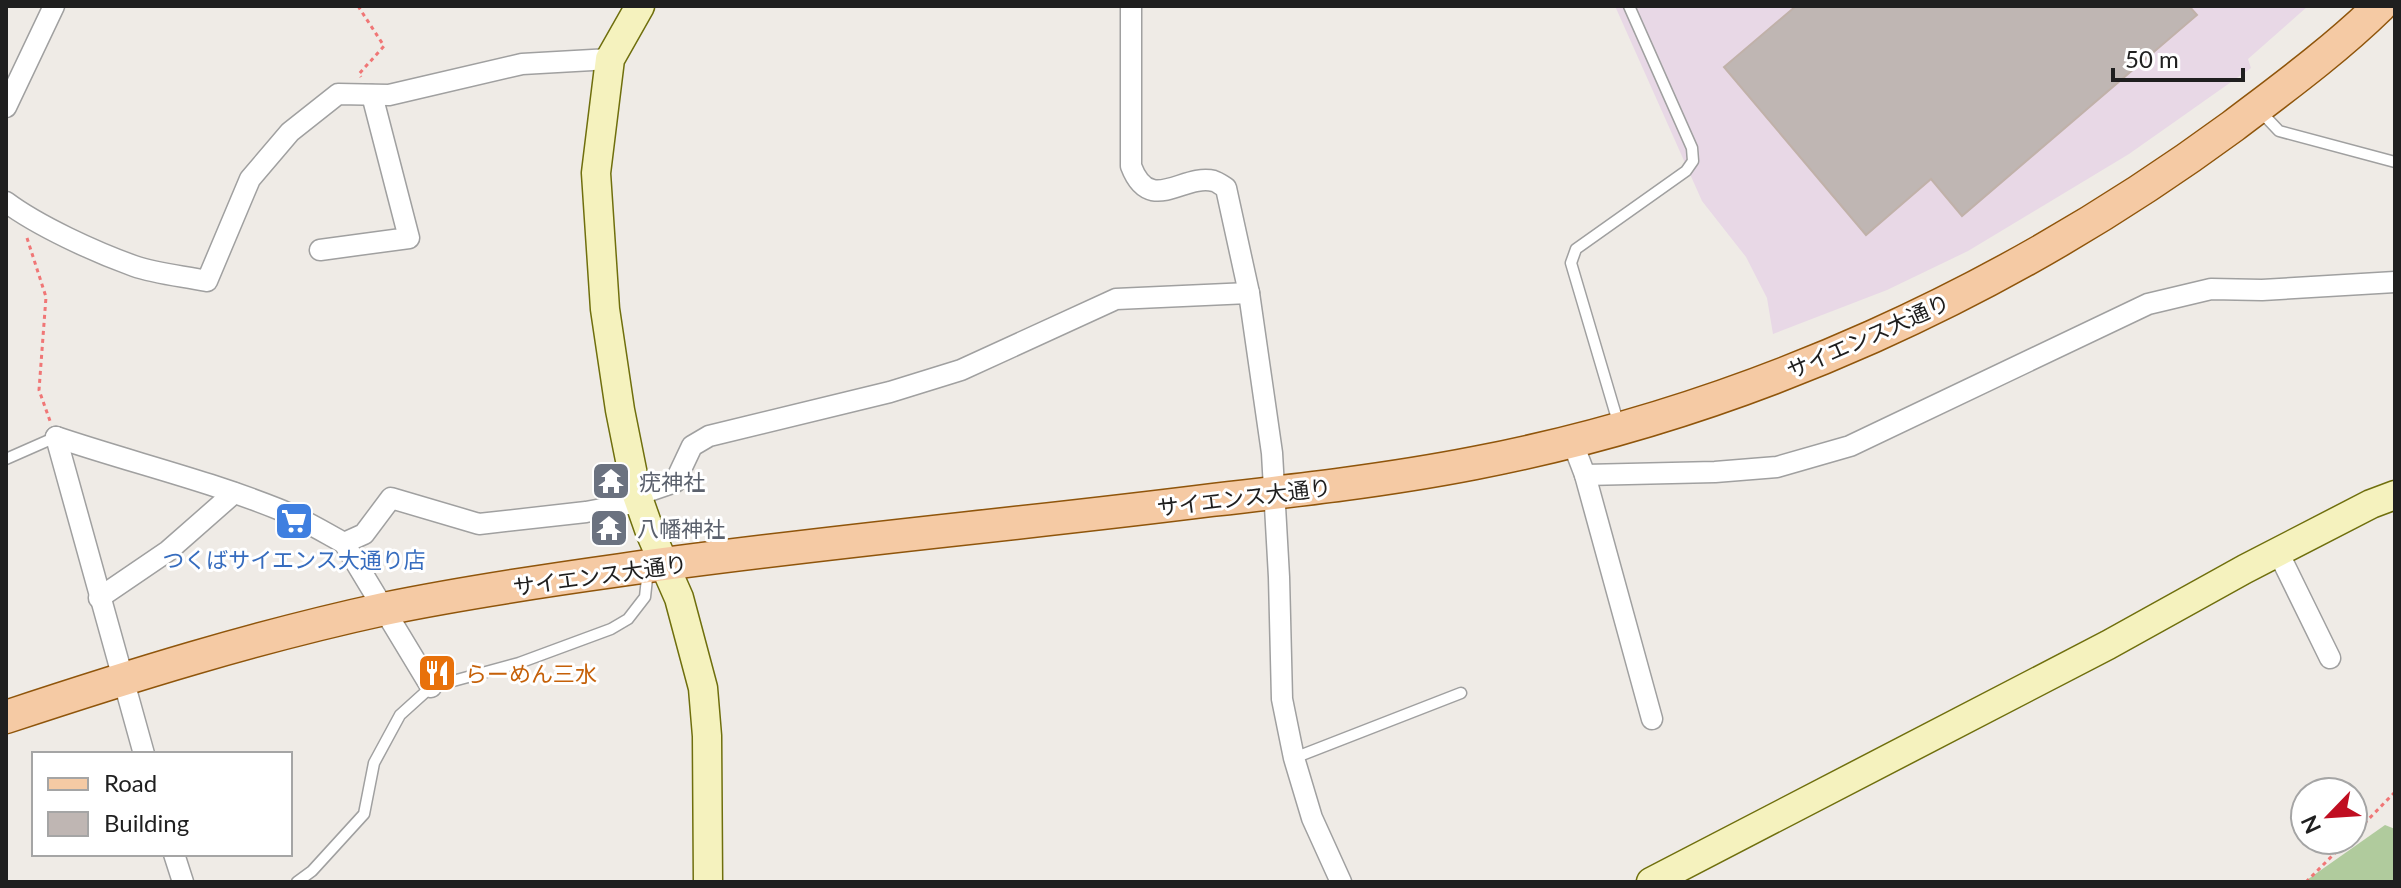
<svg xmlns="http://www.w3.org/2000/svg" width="2401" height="888" viewBox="0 0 2401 888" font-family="Lato,'Noto Sans JP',sans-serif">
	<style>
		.industrial { fill: #e8d8e6 }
		.forest { fill: #b0cb9d }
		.building { fill: #bfb6b3; stroke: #c0b1a9; stroke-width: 2 }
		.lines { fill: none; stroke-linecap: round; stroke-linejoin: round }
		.lane-casing { stroke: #a0a0a0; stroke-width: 13 }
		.street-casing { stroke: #a0a0a0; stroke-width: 23 }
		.secondary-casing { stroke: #6f6f0d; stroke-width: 31 }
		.primary-casing { stroke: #8f550b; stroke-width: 35 }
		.path { stroke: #f07676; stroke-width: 3; stroke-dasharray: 4 4; stroke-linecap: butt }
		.lane { stroke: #fff; stroke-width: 10 }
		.street { stroke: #fff; stroke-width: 20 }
		.secondary { stroke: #f5f2be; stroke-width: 28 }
		.primary { stroke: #f5caa4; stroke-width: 32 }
		.labels { text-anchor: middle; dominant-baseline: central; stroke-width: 6; stroke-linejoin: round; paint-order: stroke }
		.street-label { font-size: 22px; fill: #1f1f1f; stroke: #fff }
		.worship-label { font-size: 22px; fill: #5b616d; stroke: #fff; text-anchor: start }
		.shop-label { font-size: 22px; fill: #366cbe; stroke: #fff }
		.food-label { font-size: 22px; fill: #c56008; stroke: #fff; text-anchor: start }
	</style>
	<rect width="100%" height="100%" fill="#efebe6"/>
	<path class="industrial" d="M1615,6H2308L2248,59L2251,68L2129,154L1968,251L1887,290L1773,334L1767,298L1746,257L1702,201Z"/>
	<path class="forest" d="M2385,825L2395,829V882H2304Z"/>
	<path class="building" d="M1796,6H2189L2197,15L1962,216L1931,179L1866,235L1724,67Z"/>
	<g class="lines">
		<g class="lane-casing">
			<g id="lane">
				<path d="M2261,112L2279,131L2395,162"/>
				<path d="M1618,422L1571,263L1576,249L1686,171L1693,161L1692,148L1629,6"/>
				<path d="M6,459L56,437"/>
				<path d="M1294,758L1461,693"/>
				<path d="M297,882L312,871L364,814L374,763L400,715L431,687L519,663L611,629L628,619L645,597L648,569"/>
			</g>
		</g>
		<g class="street-casing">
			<g id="street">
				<path d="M1131,6V166C1150,216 1183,173 1214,181C1215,181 1225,187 1226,188L1249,293L1272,453L1279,577L1282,699L1294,758L1312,818L1341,882"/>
				<path d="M6,107L54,6"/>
				<path d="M6,202C38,226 95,252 134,266C157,274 183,276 207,281L250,179L290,132L338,94L389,95L522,64L610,59"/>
				<path d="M320,250L409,238L372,95"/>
				<path d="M56,437C130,462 206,480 278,509C301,518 322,531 344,543L364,534L391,498L479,524L586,512L639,502"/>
				<path d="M56,437L144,754"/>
				<path d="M1572,441L1585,475L1652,719"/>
				<path d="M1585,475L1715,472L1777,467L1850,446L2148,304L2211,289L2262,290L2395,282"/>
				<path d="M637,495L675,482L692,446L709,436L890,392L961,370L1116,299L1249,293"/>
				<path d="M344,543L431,687"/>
				<path d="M2278,552L2330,658"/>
				<path d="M99,598L168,551L234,493"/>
				<path d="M174,854L183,882"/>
			</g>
		</g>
		<g class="secondary-casing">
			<g id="secondary">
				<path d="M640,6L610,59L596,173L605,309L620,410L637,495L650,532L679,598L703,688L707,736L708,882"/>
				<path d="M1651,882L2108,645L2245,569L2371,504L2395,495"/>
			</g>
		</g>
		<g class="primary-casing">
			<path id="primary" d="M6,717C130,676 255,637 384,609C462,593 542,581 621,570C817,542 1015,525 1212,500C1300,490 1388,480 1475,463C1749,410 2009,291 2233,126C2283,88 2335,50 2380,6"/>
		</g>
		<g class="path">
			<path d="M358,6L384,46L359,74L361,77"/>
			<path d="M27,238L46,297L39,390L50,421"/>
			<path d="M2353,835L2395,792"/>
			<path d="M2306,882L2348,840"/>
		</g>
		<use href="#lane" class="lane"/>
		<use href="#street" class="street"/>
		<use href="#secondary" class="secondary"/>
		<use href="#primary" class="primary"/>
	</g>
	<defs>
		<g id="temple-square" transform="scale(2)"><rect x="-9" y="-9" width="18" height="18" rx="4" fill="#6b7280" stroke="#fff"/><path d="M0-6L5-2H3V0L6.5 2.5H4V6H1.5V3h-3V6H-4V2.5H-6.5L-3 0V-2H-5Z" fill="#fff"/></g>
		<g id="supermarket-square" transform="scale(2)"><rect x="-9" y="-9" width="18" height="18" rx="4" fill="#3f7fe0" stroke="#fff"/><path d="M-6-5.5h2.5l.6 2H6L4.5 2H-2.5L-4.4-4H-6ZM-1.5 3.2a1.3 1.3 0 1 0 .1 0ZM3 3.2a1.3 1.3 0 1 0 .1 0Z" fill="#fff"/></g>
		<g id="restaurant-square" transform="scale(2)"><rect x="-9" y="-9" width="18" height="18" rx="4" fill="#e8710a" stroke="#fff"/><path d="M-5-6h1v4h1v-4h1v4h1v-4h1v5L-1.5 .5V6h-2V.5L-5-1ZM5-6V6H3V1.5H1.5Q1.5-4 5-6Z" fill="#fff"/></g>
	</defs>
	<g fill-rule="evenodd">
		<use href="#temple-square" x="611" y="481"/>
		<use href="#supermarket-square" x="294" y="521"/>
		<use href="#temple-square" x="609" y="528"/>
		<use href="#restaurant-square" x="437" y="673"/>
	</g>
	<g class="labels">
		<g class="street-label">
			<text transform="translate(1868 336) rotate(-24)">サイエンス大通り</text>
			<text transform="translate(1244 497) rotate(-7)">サイエンス大通り</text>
			<text transform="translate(600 575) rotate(-8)">サイエンス大通り</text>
		</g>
		<g class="worship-label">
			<text x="639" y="481">疣神社</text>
			<text x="637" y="528">八幡神社</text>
		</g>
		<g class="shop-label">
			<text x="294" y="559">つくばサイエンス大通り店</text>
		</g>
		<g class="food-label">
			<text x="465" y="673">らーめん三水</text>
		</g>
	</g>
	<rect width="2401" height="888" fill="none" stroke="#1f1f1f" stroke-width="16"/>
	<rect x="32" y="752" width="260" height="104" fill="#ffffff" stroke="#a5a5a5" stroke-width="2"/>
	<rect x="48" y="778" width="40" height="12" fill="#f5caa4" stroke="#a5a5a5" stroke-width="2"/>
	<text x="104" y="792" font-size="24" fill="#1f1f1f">Road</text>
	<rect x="48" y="812" width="40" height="24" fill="#bfb6b3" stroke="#a5a5a5" stroke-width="2"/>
	<text x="104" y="832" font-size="24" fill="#1f1f1f">Building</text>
	<g transform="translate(2329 816) rotate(245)"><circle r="38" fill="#ffffff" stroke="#a5a5a5" stroke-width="2"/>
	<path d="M0-6L14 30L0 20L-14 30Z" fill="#c00e21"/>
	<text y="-12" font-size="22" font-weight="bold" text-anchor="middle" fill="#1f1f1f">N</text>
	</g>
	<path d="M2113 68v12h130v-12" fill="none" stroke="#1f1f1f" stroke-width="4"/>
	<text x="2125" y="68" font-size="24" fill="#1f1f1f" stroke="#ffffff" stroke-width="6" paint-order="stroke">50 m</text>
</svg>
